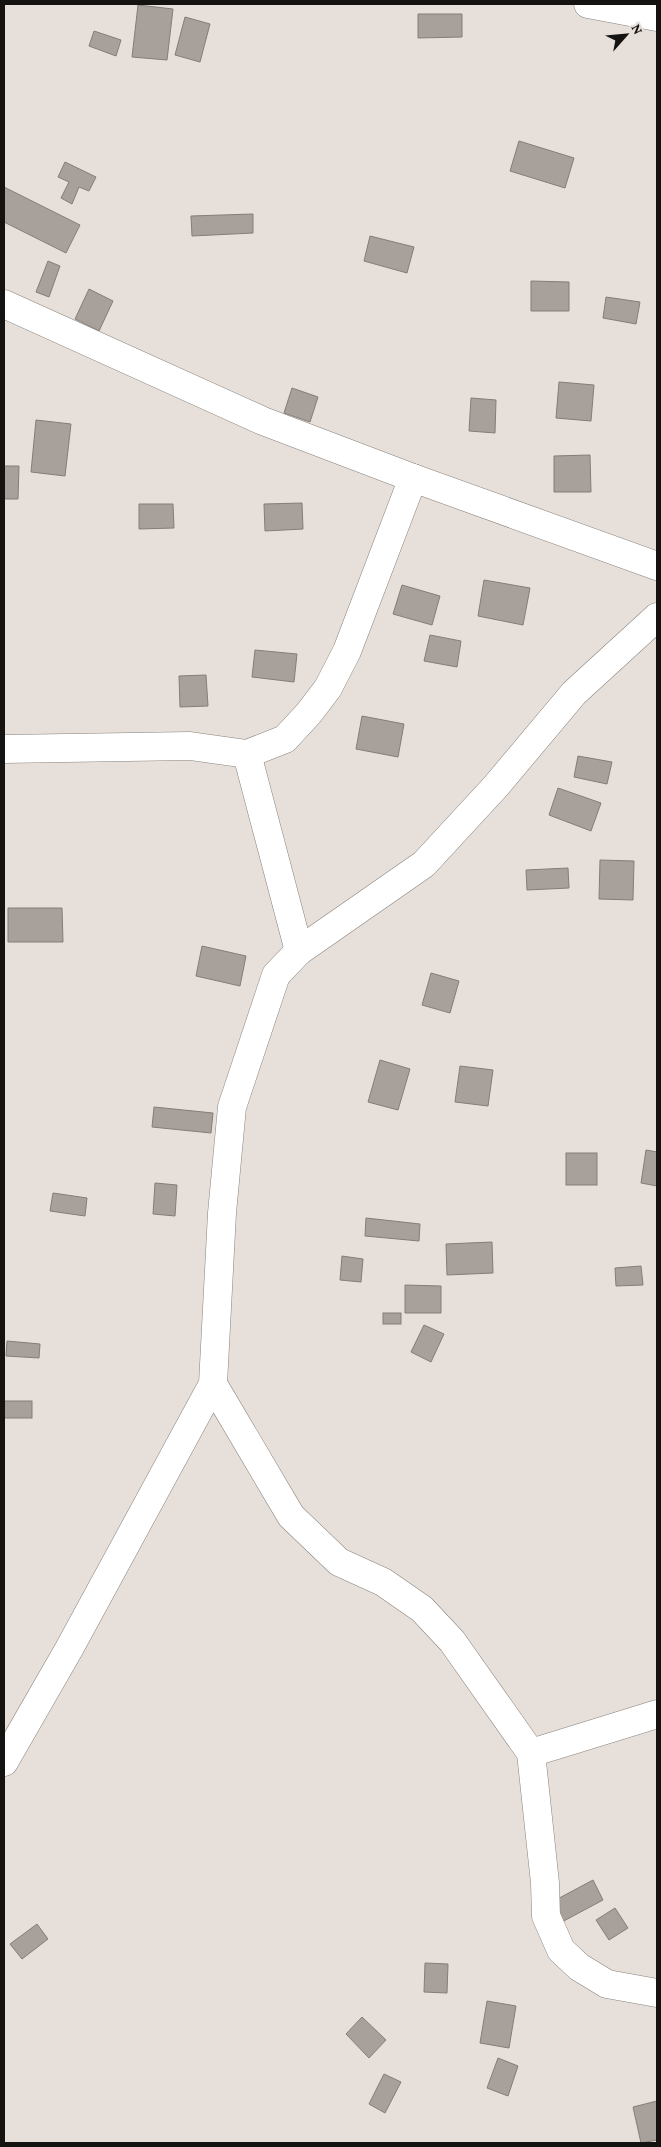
<svg xmlns="http://www.w3.org/2000/svg" width="661" height="2147" viewBox="0 0 661 2147" font-family="'Crimson Pro',serif">
	<style>
		.building { fill: #a8a09b; stroke: #847d78 }
		.lines { fill: none; stroke-linecap: round; stroke-linejoin: round }
		.street-casing { stroke: #89827d; stroke-width: 29 }
		.street { stroke: #fff; stroke-width: 28 }
	</style>
	<rect width="100%" height="100%" fill="#e7e0da"/>
	<g class="building">
		<path d="M138,5L173,9L167,60L132,57Z"/>
		<path d="M418,14H462V37L418,38Z"/>
		<path d="M185,17L210,24L200,62L175,55Z"/>
		<path d="M94,31L121,40L116,56L89,46Z"/>
		<path d="M519,141L574,158L565,188L510,171Z"/>
		<path d="M65,162L96,177L89,191L79,187L72,204L61,198L69,182L58,177Z"/>
		<path d="M4,187L80,225L66,253L4,222Z"/>
		<path d="M253,214V233L192,236L191,216Z"/>
		<path d="M370,236L414,247L407,273L364,261Z"/>
		<path d="M48,261L60,266L49,297L36,292Z"/>
		<path d="M531,281L569,282V311H531Z"/>
		<path d="M89,289L113,301L99,331L75,319Z"/>
		<path d="M606,297L640,302L636,324L603,318Z"/>
		<path d="M559,382L594,385L591,421L556,418Z"/>
		<path d="M292,388L318,397L310,422L284,413Z"/>
		<path d="M471,398L496,400L495,433L469,431Z"/>
		<path d="M36,420L71,424L65,476L31,472Z"/>
		<path d="M590,455L591,492H554V456Z"/>
		<path d="M4,466H19L18,499H4Z"/>
		<path d="M302,503L303,529L265,531L264,504Z"/>
		<path d="M139,504H173L174,528L139,529Z"/>
		<path d="M484,580L530,588L523,625L478,616Z"/>
		<path d="M402,585L440,596L432,625L393,614Z"/>
		<path d="M430,635L461,641L457,667L424,661Z"/>
		<path d="M255,650L297,654L294,682L252,677Z"/>
		<path d="M206,675L208,706L180,707L179,676Z"/>
		<path d="M362,716L404,724L398,757L356,749Z"/>
		<path d="M578,756L612,762L607,784L574,777Z"/>
		<path d="M558,788L601,803L591,831L549,815Z"/>
		<path d="M600,860L634,861L633,900L599,899Z"/>
		<path d="M568,868L569,888L527,890L526,870Z"/>
		<path d="M8,908H62L63,942H8Z"/>
		<path d="M202,946L246,956L240,986L196,976Z"/>
		<path d="M431,973L459,981L450,1013L422,1005Z"/>
		<path d="M380,1060L410,1069L398,1110L368,1102Z"/>
		<path d="M460,1066L493,1070L488,1106L455,1102Z"/>
		<path d="M154,1107L213,1113L211,1133L152,1127Z"/>
		<path d="M646,1150L657,1152V1186L641,1183Z"/>
		<rect x="566" y="1153" width="31" height="32"/>
		<path d="M155,1183L177,1185L175,1216L153,1214Z"/>
		<path d="M53,1193L87,1198L85,1216L50,1211Z"/>
		<path d="M366,1218L420,1224L419,1241L365,1236Z"/>
		<path d="M492,1242L493,1273L447,1275L446,1244Z"/>
		<path d="M342,1256L363,1259L361,1282L340,1280Z"/>
		<path d="M641,1266L643,1285L616,1286L615,1268Z"/>
		<path d="M405,1285L441,1286V1313H405Z"/>
		<rect x="383" y="1313" width="18" height="11"/>
		<path d="M424,1325L444,1334L431,1362L411,1352Z"/>
		<path d="M7,1341L40,1344L39,1358L6,1356Z"/>
		<rect x="4" y="1401" width="28" height="17"/>
		<path d="M593,1880L603,1900L560,1923L550,1903Z"/>
		<path d="M615,1908L628,1928L609,1940L596,1920Z"/>
		<path d="M37,1924L48,1939L22,1959L10,1944Z"/>
		<path d="M425,1963L448,1964L447,1993L424,1992Z"/>
		<path d="M487,2001L516,2006L509,2048L480,2043Z"/>
		<path d="M362,2017L386,2040L369,2058L346,2034Z"/>
		<path d="M498,2058L518,2066L508,2096L487,2088Z"/>
		<path d="M384,2074L401,2082L385,2113L369,2104Z"/>
		<path d="M657,2101V2140L641,2143L633,2107Z"/>
	</g>
	<g class="lines">
		<g class="street-casing">
			<g id="street">
				<path d="M588,4L657,17"/>
				<path d="M4,304L263,421L413,478L657,566"/>
				<path d="M4,749L190,746L247,754L285,739L309,713L328,688L347,651L413,478"/>
				<path d="M247,754L299,951"/>
				<path d="M213,1384L291,1516L339,1562L383,1582L422,1609L452,1641L531,1753L545,1883L546,1916L561,1950L579,1967L607,1984L657,1993"/>
				<path d="M531,1753L657,1714"/>
				<path d="M4,1762L69,1649L213,1384L222,1213L232,1107L276,975L299,951L424,864L496,786L574,693L657,617"/>
			</g>
		</g>
		<use href="#street" class="street"/>
	</g>
	<rect width="661" height="2147" fill="none" stroke="#151311" stroke-width="10"/>
	<g transform="translate(626 35) rotate(63)" stroke="#e7e0da" stroke-width="4" paint-order="stroke">
	<path d="M0-4L9 19L0 12L-9 19Z" fill="#151311"/>
	<text y="-8" font-size="14" font-weight="bold" text-anchor="middle" fill="#151311">N</text>
	</g>
</svg>
